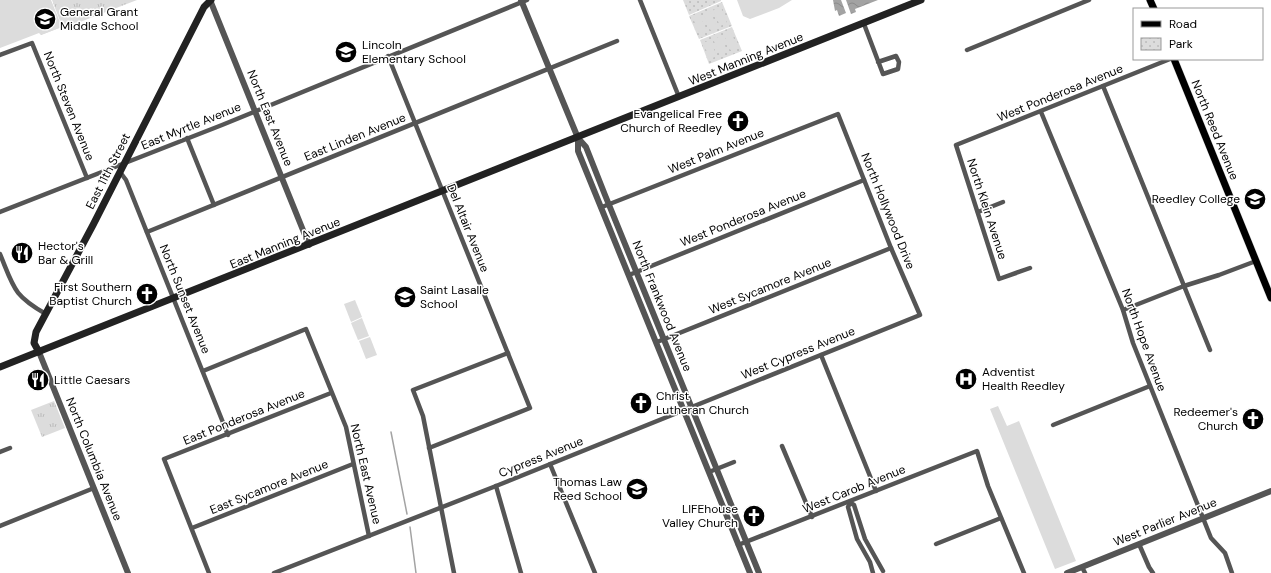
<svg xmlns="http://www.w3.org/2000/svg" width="1271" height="573" viewBox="0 0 1271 573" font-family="'DM Sans',sans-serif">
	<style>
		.grass { fill: url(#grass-tufts) }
		.park { fill: url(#park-dots) }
		.garden { fill: #dcdcdc }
		.water { fill: url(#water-waves) }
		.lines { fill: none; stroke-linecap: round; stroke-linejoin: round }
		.stream { stroke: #a3a3a3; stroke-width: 1.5 }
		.primary-casing { stroke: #dbdbdb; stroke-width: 8 }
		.minor { stroke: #555; stroke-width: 4.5 }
		.tertiary { stroke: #555; stroke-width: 6 }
		.secondary { stroke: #222; stroke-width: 7 }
		.primary { stroke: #000; stroke-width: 7 }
		.labels { text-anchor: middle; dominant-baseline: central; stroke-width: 3; stroke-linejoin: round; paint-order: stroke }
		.poi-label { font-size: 12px; fill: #000; stroke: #fff; text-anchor: start }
		.street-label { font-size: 12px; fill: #000; stroke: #fff }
	</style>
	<defs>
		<pattern id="grass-tufts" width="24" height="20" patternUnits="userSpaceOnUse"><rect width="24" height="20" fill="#dcdcdc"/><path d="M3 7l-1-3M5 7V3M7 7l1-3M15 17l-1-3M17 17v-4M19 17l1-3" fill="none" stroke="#bbb"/></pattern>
		<pattern id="park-dots" width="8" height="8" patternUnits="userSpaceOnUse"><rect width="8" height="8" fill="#dcdcdc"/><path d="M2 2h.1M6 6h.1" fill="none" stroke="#bbb" stroke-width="1.8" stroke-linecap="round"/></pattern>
		<pattern id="water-waves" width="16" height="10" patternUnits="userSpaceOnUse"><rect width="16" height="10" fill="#a3a3a3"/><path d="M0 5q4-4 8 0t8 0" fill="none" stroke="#8b8b8b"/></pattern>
	</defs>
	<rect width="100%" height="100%" fill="#fff"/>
	<g class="grass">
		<path d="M52,0H137L67,27L64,26L41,35L40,32L0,25L54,23L60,21Z"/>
		<path d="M54,401L65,428L42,437L31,410Z"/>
	</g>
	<g class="park">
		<path d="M683,0H721V1L689,15Z"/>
		<path d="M722,2L732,26L699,39L689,16Z"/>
		<path d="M732,27L742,51L709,64L700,40Z"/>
	</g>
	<g class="garden">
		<path d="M0,0H51L62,27L41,35L39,33L0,48Z"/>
		<path d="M737,0H792L779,8L750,19L743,16Z"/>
		<path d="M721,7L727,23L720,26L713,10Z"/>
		<path d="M710,11L717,27L710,30L703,14Z"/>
		<path d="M700,15L707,31L699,34L693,18Z"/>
		<path d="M731,31L737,47L730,50L724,35Z"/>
		<path d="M721,36L727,51L720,55L713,39Z"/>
		<path d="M710,40L717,56L710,59L703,43Z"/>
		<path d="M355,300L362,317L351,322L344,304Z"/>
		<path d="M362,318L369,336L358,340L351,323Z"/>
		<path d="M370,337L377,355L366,359L359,341Z"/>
		<path d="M998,406L1007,426L1019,421L1076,561L1055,569L990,409Z"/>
	</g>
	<g class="water">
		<path d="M833,0H841L846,13L839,16L837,10L835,11Z"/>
		<path d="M846,0H878L855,9L856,12L851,14Z"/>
	</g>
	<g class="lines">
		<g class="stream">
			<path d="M391,432L407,514"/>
			<path d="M410,527L416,573"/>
		</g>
		<g class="primary-casing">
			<g id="primary">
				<path d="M1150,0L1154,9"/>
				<path d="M1174,59L1271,298"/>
			</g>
		</g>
		<g class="minor">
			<path d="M640,0L679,97"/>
			<path d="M864,24L883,74L898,69L899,62L896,56L878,62"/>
			<path d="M967,50L1089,0"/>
			<path d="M0,55L32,43L87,178"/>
			<path d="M388,56L530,408L429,448"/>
			<path d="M1103,86L1210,350"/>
			<path d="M1041,112L1123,310L1133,343L1211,538L1225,553L1232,573"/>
			<path d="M187,138L214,205"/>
			<path d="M120,172L126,180L228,435"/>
			<path d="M0,212L222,125L527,0"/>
			<path d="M978,212L1003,202"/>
			<path d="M147,232L617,41"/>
			<path d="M0,254C14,288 13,295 46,314"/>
			<path d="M1030,268L999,279L956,145L1170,59"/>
			<path d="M629,275L864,180"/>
			<path d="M1123,310L1184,286L1219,275L1256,261"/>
			<path d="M657,342L891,248"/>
			<path d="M821,355L876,491"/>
			<path d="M203,371L306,329L346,427L369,536"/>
			<path d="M1053,425L1150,386"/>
			<path d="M782,446L812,517"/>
			<path d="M0,452L10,448"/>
			<path d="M550,464L595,573"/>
			<path d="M709,472L734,462"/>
			<path d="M496,486L521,573"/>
			<path d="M849,502L854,505L865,539L883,571"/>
			<path d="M850,503L848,507L857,539L870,562L873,573"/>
			<path d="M0,526L94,488"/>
			<path d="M192,528L353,464"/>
			<path d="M936,544L1001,518"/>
			<path d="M1139,544L1149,567L1153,573"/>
			<path d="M738,545L977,451L988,486L1024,573"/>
			<path d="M1082,567L1085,573"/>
			<path d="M209,573L164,459L331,393"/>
			<path d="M274,573L496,486L920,315L891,248L838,114L602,207"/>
			<path d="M454,573L423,416L413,390L508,353"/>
		</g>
		<g class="tertiary">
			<path d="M210,0L309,245"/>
			<path d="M521,0L578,138L586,147L605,195L759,573"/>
			<path d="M578,138V151L750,573"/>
			<path d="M39,352L128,573"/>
			<path d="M1067,573L1271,491"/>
		</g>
		<g class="secondary">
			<path d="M39,352L34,343L36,332L93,225L204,7L211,0"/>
			<path d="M0,367L921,0"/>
		</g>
		<use href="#primary" class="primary"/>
	</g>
	<defs>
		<g id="school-disc" transform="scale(1.15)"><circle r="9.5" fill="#000" stroke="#fff"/><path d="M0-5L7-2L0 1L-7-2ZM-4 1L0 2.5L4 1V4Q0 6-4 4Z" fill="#fff"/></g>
		<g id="church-disc" transform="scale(1.15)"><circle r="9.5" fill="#000" stroke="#fff"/><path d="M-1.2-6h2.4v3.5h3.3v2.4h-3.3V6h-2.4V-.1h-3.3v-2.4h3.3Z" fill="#fff"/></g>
		<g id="university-disc" transform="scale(1.15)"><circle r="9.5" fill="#000" stroke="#fff"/><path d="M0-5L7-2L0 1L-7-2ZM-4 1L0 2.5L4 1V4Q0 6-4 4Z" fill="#fff"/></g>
		<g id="restaurant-disc" transform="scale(1.15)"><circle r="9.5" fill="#000" stroke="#fff"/><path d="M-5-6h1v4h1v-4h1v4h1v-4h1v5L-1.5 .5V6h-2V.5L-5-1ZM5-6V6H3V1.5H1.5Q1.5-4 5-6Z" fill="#fff"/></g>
		<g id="hospital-disc" transform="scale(1.15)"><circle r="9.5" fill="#000" stroke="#fff"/><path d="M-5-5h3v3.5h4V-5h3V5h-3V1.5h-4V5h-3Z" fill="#fff"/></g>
	</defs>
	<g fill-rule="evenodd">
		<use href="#school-disc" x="45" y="19"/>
		<use href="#school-disc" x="346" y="52"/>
		<use href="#church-disc" x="738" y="121"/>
		<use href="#university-disc" x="1255" y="199"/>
		<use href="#restaurant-disc" x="22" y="253"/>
		<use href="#church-disc" x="147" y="294"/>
		<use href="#school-disc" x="405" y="297"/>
		<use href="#hospital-disc" x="966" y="379"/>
		<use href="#restaurant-disc" x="38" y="380"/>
		<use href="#church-disc" x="641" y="403"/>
		<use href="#church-disc" x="1253" y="419"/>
		<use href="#school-disc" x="637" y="489"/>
		<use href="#church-disc" x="754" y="516"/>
	</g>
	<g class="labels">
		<g class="poi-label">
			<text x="60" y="12">General Grant<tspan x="60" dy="14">Middle School</tspan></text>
			<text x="362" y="45">Lincoln<tspan x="362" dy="14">Elementary School</tspan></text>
			<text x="722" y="114" text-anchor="end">Evangelical Free<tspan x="722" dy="14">Church of Reedley</tspan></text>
			<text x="1240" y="199" text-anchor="end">Reedley College</text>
			<text x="38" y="246">Hector's<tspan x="38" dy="14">Bar &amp; Grill</tspan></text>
			<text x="132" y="287" text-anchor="end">First Southern<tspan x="132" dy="14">Baptist Church</tspan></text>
			<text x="420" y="290">Saint Lasalle<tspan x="420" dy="14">School</tspan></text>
			<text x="982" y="372">Adventist<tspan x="982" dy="14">Health Reedley</tspan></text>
			<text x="54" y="380">Little Caesars</text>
			<text x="656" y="396">Christ<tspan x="656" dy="14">Lutheran Church</tspan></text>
			<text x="1238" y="412" text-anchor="end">Redeemer's<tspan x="1238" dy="14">Church</tspan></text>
			<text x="622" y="482" text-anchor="end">Thomas Law<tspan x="622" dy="14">Reed School</tspan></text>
			<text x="738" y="509" text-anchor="end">LIFEhouse<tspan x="738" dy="14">Valley Church</tspan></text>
		</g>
		<g class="street-label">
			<text transform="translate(746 59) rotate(-22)">West Manning Avenue</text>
			<text transform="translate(1060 93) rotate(-22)">West Ponderosa Avenue</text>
			<text transform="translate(69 106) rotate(68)">North Steven Avenue</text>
			<text transform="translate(270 118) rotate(68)">North East Avenue</text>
			<text transform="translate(191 126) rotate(-22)">East Myrtle Avenue</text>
			<text transform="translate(1215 130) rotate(68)">North Reed Avenue</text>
			<text transform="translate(355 137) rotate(-22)">East Linden Avenue</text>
			<text transform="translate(716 151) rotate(-22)">West Palm Avenue</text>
			<text transform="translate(108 171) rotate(-63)">East 11th Street</text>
			<text transform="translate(987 209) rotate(72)">North Klein Avenue</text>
			<text transform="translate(888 211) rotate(68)">North Hollywood Drive</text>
			<text transform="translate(743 218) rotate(-22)">West Ponderosa Avenue</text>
			<text transform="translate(468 228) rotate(68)">Del Altair Avenue</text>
			<text transform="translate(285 243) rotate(-22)">East Manning Avenue</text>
			<text transform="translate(770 286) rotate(-22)">West Sycamore Avenue</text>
			<text transform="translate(185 299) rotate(68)">North Sunset Avenue</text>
			<text transform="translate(662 306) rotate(68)">North Frankwood Avenue</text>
			<text transform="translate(1144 340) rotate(70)">North Hope Avenue</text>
			<text transform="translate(798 353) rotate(-22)">West Cypress Avenue</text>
			<text transform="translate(244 417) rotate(-22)">East Ponderosa Avenue</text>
			<text transform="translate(541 457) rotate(-22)">Cypress Avenue</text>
			<text transform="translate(94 459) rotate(68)">North Columbia Avenue</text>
			<text transform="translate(366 474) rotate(77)">North East Avenue</text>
			<text transform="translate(269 487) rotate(-22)">East Sycamore Avenue</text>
			<text transform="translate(854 489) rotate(-22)">West Carob Avenue</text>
			<text transform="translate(1165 522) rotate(-22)">West Parlier Avenue</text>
		</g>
	</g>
	<rect x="1133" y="8" width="130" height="52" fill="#ffffff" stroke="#999999"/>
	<rect x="1141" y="21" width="20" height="6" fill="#000000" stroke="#999999"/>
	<text x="1169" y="28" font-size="12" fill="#000000">Road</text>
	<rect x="1141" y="38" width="20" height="12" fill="url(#park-dots)" stroke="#999999"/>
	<text x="1169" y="48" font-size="12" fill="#000000">Park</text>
</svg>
